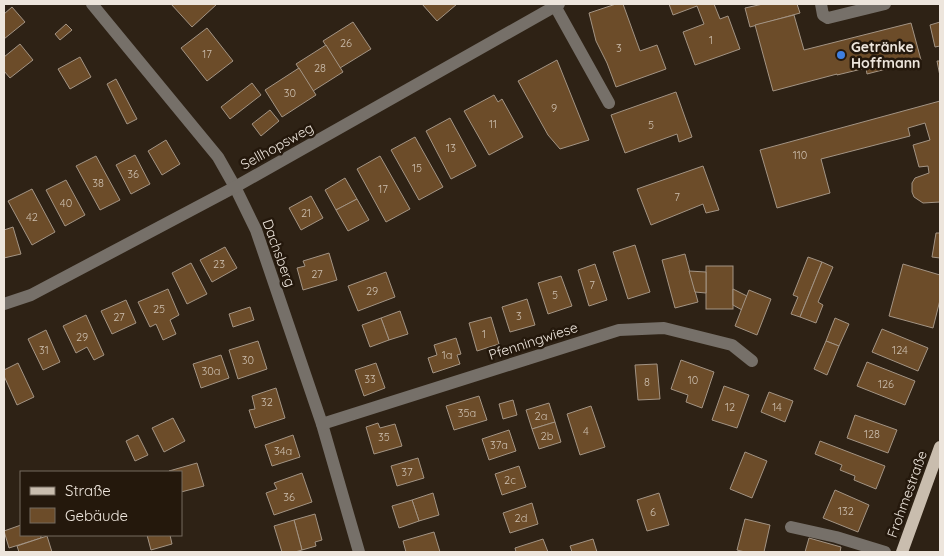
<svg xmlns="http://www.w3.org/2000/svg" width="944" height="556" viewBox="0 0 944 556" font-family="Quicksand,sans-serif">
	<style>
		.building { fill: #6c4c29; stroke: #a39484 }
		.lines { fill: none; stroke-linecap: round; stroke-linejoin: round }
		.minor { stroke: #767069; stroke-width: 12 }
		.major { stroke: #c9bdae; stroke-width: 12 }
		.shop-dot { fill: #3f7fe0; stroke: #24180c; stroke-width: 2 }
		.labels { text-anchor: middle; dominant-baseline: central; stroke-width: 5; stroke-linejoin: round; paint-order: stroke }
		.number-label { font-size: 11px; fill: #cdbfaf }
		.poi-label { font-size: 14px; font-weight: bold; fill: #ede5dc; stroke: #24180c; text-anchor: start }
		.street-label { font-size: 14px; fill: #ede5dc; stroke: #24180c }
	</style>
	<rect width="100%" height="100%" fill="#2e2215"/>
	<g class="building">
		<path d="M171,4H217L192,27Z"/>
		<path d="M422,4H457L437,21Z"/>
		<path d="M616,4H623L640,51L657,45L666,69L616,87L607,63L596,41L589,13Z"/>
		<path d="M669,4H714L720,19L728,16L740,49L695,65L683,32L704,24L697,6L673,15Z"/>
		<path d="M763,4H797L800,13L750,27L745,8Z"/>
		<path d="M12,7L25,22L4,39V14Z"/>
		<path d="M794,15L804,50L911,23L921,60L867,74L866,68L837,75V74L773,91L755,25Z"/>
		<path d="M353,22L371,49L340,68L323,41Z"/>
		<path d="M940,22V46L935,47L930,25Z"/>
		<path d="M66,24L72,30L60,40L55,34Z"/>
		<path d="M207,28L233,61L207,81L181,48Z"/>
		<path d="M20,44L33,60L10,78L4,71V57Z"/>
		<path d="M326,45L343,72L313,91L296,64Z"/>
		<path d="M80,57L91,77L70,89L58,69Z"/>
		<path d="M557,60L589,140L560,149L548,135L518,81Z"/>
		<path d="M937,61H940V76Z"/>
		<path d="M299,68L316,95L282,117L265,90Z"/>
		<path d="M116,79L137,119L127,124L107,84Z"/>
		<path d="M252,83L261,95L230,119L221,107Z"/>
		<path d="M676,92L692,137L679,142L677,134L625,153L611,115Z"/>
		<path d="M494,95L498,102L502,99L523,137L489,155L464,111Z"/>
		<path d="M940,101V202L923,203L914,197L912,192V183L915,178L929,173L928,166L919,167L913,145L930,140L925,123L908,128L910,136L821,159L830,193L777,208L760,150Z"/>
		<path d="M270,110L279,121L261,136L252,124Z"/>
		<path d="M450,118L476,166L451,179L426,131Z"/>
		<path d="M415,137L443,187L419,200L391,150Z"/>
		<path d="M166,140L180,164L162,175L148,151Z"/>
		<path d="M135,155L150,184L131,194L116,165Z"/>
		<path d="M96,156L120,200L100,210L76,166Z"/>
		<path d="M380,156L410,209L386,222L357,169Z"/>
		<path d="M703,166L719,210L706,213L703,204L651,225L637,189Z"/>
		<path d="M345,178L357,199L336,210L325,190Z"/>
		<path d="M66,180L85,215L65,226L46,190Z"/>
		<path d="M32,189L55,232L32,245L8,201Z"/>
		<path d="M311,196L323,218L301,230L289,208Z"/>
		<path d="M357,199L369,220L348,231L336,210Z"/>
		<path d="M13,227L21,254L4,258V230Z"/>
		<path d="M936,233H940V258L932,257Z"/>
		<path d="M635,245L650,292L628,299L613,252Z"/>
		<path d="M225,247L237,268L212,282L200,260Z"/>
		<path d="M329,253L337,280L303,290L297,268L305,266L303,261Z"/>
		<path d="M685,254L698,302L675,308L662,260Z"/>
		<path d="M808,257L822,262L800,317L791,314L798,297L793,295Z"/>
		<path d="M822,262L833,267L818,302L823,305L816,323L800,317Z"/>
		<path d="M191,263L207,294L187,304L172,273Z"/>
		<path d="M595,264L607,300L589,306L578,270Z"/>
		<path d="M903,264L940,275V300L933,328L889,316Z"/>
		<rect x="706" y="266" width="27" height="43"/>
		<path d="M689,271L706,272V293L695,292Z"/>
		<path d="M386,272L395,297L358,311L348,286Z"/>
		<path d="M561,276L572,306L548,314L538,283Z"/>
		<path d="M168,289L179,315L170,320L176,334L163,340L156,324L150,327L138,302Z"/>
		<path d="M733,289L747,296L742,310L733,305Z"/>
		<path d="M749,290L771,299L757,335L735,326Z"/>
		<path d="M527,299L535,325L510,332L502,307Z"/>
		<path d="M126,300L136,323L112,334L101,311Z"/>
		<path d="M250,307L254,320L233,327L229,314Z"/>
		<path d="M400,311L408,334L389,340L381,318Z"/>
		<path d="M86,315L104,355L94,360L87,347L76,353L63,326Z"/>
		<path d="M491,317L499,344L477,351L469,323Z"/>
		<path d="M381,318L389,340L370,347L362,325Z"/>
		<path d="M835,318L849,324L839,346L826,341Z"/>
		<path d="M882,329L928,348L918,371L872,352Z"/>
		<path d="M46,330L60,362L43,370L28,339Z"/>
		<path d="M456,338L461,354L457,355L460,364L433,373L428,358L437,355L434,345Z"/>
		<path d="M258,341L267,369L238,379L229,350Z"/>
		<path d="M826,341L839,346L827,375L814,369Z"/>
		<path d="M221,355L229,378L201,388L193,364Z"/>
		<path d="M681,360L714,372L702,408L686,402L688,395L671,389Z"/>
		<path d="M867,362L915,381L905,405L857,386Z"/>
		<path d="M18,363L34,397L17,405L4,376V370Z"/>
		<path d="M376,363L385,388L364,396L355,370Z"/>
		<path d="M657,364L660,399L638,400L635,365Z"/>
		<path d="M724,386L749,395L737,428L712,420Z"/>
		<path d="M276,388L285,418L255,428L249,410L255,409L252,396Z"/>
		<path d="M769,392L793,401L785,422L761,412Z"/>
		<path d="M479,396L487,420L454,430L446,406Z"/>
		<path d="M513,400L517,415L503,419L499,404Z"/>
		<path d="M549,403L555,422L532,429L526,410Z"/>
		<path d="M591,406L605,447L580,455L567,414Z"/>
		<path d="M855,415L897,430L888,453L847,438Z"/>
		<path d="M173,418L185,441L164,452L152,428Z"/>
		<path d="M555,422L561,442L539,449L532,429Z"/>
		<path d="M378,423L380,428L395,424L402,446L374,454L366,427Z"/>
		<path d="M509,430L516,451L489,460L482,439Z"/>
		<path d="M138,435L148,455L135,461L126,441Z"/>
		<path d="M293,435L300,457L272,466L265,445Z"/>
		<path d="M820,441L885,466L876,489L854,480L855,476L840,470L842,465L815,454Z"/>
		<path d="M745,452L767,461L752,498L730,489Z"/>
		<path d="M418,458L424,478L397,486L391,466Z"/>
		<path d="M197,463L204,486L181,492V472L169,471Z"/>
		<path d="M519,466L526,487L502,495L495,474Z"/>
		<path d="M302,473L312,502L274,515L266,493L277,489L274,483Z"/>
		<path d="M835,490L869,505L858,532L823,518Z"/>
		<path d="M433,493L439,515L419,521L412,500Z"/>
		<path d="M659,493L669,525L647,531L637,500Z"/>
		<path d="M412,500L419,521L399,528L392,506Z"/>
		<path d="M532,503L538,524L510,533L503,513Z"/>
		<path d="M315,514L322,540L315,542L316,546L302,550L294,520Z"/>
		<path d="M745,519L770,525L764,552H745L737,550Z"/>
		<path d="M294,520L302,550L295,552H282L274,526Z"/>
		<path d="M21,525V535H41V538L9,548L4,531Z"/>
		<path d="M434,532L440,552H406L403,541Z"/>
		<path d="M147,535H170L172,544L151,550Z"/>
		<path d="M47,536L52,552H19L17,546Z"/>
		<path d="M809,538L841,547L840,552H805Z"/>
		<path d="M543,539L548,552H516L515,548Z"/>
		<path d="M593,539L597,552H572L570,546Z"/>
	</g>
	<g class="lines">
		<g class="minor">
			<path d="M92,4L218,157L235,187L256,230L322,424L359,552"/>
			<path d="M821,4L823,15L828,18L885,4"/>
			<path d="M555,6L609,103"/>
			<path d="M4,304L31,295L235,187L559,4"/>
			<path d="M322,424L619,330L664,328L732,345L752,361"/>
			<path d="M791,527L836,537L885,552"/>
		</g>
		<path class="major" d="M902,552L940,447"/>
	</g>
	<circle class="shop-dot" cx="841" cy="55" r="5"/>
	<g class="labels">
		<g class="number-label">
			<text x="711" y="40">1</text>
			<text x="346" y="43">26</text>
			<text x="619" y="48">3</text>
			<text x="207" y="54">17</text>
			<text x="320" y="68">28</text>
			<text x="290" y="93">30</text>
			<text x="554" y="108">9</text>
			<text x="493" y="124">11</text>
			<text x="651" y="125">5</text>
			<text x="451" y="148">13</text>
			<text x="800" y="155">110</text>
			<text x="417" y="168">15</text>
			<text x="133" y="174">36</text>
			<text x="98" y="183">38</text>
			<text x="383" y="189">17</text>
			<text x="677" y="197">7</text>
			<text x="66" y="203">40</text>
			<text x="306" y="213">21</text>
			<text x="32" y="217">42</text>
			<text x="219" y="264">23</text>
			<text x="317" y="274">27</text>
			<text x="592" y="285">7</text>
			<text x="372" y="291">29</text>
			<text x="555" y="295">5</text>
			<text x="159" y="309">25</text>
			<text x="519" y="316">3</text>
			<text x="119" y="317">27</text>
			<text x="484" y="334">1</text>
			<text x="82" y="337">29</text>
			<text x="44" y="350">31</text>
			<text x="900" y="350">124</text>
			<text x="447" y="355">1a</text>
			<text x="248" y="360">30</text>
			<text x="211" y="371">30a</text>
			<text x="370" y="379">33</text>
			<text x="693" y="380">10</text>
			<text x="647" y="382">8</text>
			<text x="886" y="384">126</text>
			<text x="267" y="402">32</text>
			<text x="730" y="407">12</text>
			<text x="777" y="407">14</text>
			<text x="467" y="413">35a</text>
			<text x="541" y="416">2a</text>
			<text x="586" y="431">4</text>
			<text x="872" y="434">128</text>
			<text x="547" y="436">2b</text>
			<text x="384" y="437">35</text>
			<text x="499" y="445">37a</text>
			<text x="283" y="451">34a</text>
			<text x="407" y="472">37</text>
			<text x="510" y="480">2c</text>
			<text x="289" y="497">36</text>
			<text x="846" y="511">132</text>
			<text x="653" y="512">6</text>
			<text x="521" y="518">2d</text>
		</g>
		<g class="poi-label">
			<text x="851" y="47">Getränke<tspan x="851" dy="16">Hoffmann</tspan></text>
		</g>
		<g class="street-label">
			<text transform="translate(277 146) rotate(-29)">Sellhopsweg</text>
			<text transform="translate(279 253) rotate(70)">Dachsberg</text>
			<text transform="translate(533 341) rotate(-18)">Pfenningwiese</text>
			<text transform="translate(907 494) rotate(-70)">Frohmestraße</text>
		</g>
	</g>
	<rect width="944" height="556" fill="none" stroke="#ede5dc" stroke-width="10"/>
	<rect x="20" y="471" width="162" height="65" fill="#24180c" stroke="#746a5f"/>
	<rect x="30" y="487" width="25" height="8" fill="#c9bdae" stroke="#746a5f"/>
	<text x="65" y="496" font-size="15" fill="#ede5dc">Straße</text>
	<rect x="30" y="508" width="25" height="15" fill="#6c4c29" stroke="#746a5f"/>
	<text x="65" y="521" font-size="15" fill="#ede5dc">Gebäude</text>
</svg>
